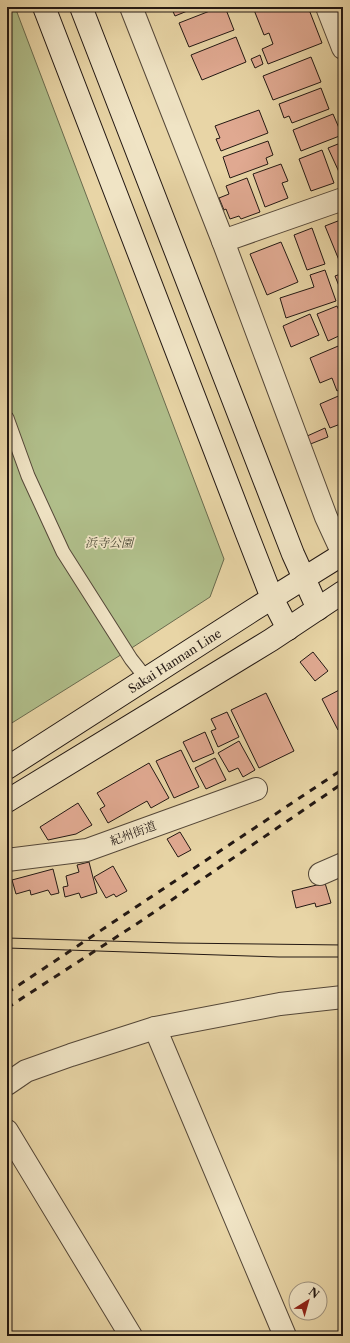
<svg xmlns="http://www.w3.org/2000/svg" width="350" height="1343" viewBox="0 0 350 1343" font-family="'Libre Caslon Text','Noto Serif JP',serif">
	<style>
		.green { fill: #b0be8a; stroke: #6a6b4e }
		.building { fill: #e0a991; stroke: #231813 }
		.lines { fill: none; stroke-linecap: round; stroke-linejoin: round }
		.lane-casing { stroke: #544738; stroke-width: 15 }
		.street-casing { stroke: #544738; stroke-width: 24 }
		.secondary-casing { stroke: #231813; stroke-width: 24 }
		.lane { stroke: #f0e4c5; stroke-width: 13 }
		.street { stroke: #f0e4c5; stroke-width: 22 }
		.secondary { stroke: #f0e4c5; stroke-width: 22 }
		.tram { stroke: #231813; stroke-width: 1 }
		.rail { stroke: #231813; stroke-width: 3; stroke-dasharray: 7 7; stroke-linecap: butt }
		.labels { text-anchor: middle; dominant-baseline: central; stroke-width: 3.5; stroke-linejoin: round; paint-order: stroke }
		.park-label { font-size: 12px; font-style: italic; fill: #4d4a37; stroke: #f0e4c5 }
		.street-label { font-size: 12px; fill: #231813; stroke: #f0e4c5 }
	</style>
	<rect width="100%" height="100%" fill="#e8d5a6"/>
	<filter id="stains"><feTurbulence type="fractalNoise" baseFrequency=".005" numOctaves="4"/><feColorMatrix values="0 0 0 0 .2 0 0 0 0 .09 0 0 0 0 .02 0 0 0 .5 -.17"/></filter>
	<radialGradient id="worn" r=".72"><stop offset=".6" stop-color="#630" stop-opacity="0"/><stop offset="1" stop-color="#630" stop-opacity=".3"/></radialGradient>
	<path class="green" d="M7,7H15L224,559L210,597L127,651L7,726Z"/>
	<g class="building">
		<path d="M171,7H197L175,16Z"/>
		<path d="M220,7H225L234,30L189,47L179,23Z"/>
		<path d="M260,7H308L322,43L268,64L262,49L273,44L269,33L264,35L254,10Z"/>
		<path d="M236,37L246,62L202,80L191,55Z"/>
		<path d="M260,55L263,64L255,68L251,59Z"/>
		<path d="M311,57L321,82L273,100L263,76Z"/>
		<path d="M321,88L329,109L292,123L289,116L284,118L279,104Z"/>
		<path d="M259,110L268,133L221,151L216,139L220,138L215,126Z"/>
		<path d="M333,114L342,135L301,151L293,130Z"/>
		<path d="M268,141L273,155L266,158L268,164L230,178L223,157Z"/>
		<path d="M343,142V170L339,172L328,148Z"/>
		<path d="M322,150L334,183L311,191L299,159Z"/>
		<path d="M281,164L288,181L282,183L288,198L265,207L253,174Z"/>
		<path d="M247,178L260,212L241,219L239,216L230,219L226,209L224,210L219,198L229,194L226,186Z"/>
		<path d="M343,219V264L341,265L325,226Z"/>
		<path d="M312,228L325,264L307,270L294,235Z"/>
		<path d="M281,242L298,282L267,295L250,254Z"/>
		<path d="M325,270L336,301L286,318L280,298L314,287L310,275Z"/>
		<path d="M343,273V296L335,276Z"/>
		<path d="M337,306L343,319V334L328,341L317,314Z"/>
		<path d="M310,314L319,335L291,347L283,326Z"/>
		<path d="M343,344V388L337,391L332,378L320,383L310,358Z"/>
		<path d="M343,394V423L330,428L320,404Z"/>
		<path d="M325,428L328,437L308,445L305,437Z"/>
		<path d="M313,652L328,671L315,681L300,662Z"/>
		<path d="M343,688V727L338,730L322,699Z"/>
		<path d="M266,693L294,751L259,768L231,710Z"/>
		<path d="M227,712L239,737L218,747L211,731L216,729L211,719Z"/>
		<path d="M205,732L214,753L193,762L183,742Z"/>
		<path d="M239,741L255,770L243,777L238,768L229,772L218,753Z"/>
		<path d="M181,750L199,787L174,798L156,761Z"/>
		<path d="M215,758L226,780L206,789L195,768Z"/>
		<path d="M149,763L169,798L151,808L147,801L108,823L100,809L105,806L97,793Z"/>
		<path d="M78,803L92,825L76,834L48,840L40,827Z"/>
		<path d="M180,832L191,850L178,857L167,839Z"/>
		<path d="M89,862L97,893L81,898L79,893L65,897L63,887L68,886L66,876L79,872L77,865Z"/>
		<path d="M113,866L127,891L116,897L114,894L106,898L94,877Z"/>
		<path d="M53,869L59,893L51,895L48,890L31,895L30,890L16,894L12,880Z"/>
		<path d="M325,883L331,903L316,907L315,903L296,908L292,891Z"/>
	</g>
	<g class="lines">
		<g class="lane-casing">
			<path id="lane" d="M7,418L28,476L63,552L131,659L146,678"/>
		</g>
		<g class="street-casing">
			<g id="street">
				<path d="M131,7L223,241L326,517L343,554"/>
				<path d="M327,7L343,48"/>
				<path d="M223,241L343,199"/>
				<path d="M7,860L87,850L256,789"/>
				<path d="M320,874L343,864"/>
				<path d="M155,1028L285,1336"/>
				<path d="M7,1084L26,1071L71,1055L155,1028L280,1004L343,997"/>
				<path d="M7,1131L131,1336"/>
			</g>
		</g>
		<g class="secondary-casing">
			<g id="secondary">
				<path d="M44,7L247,534L272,598L288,629"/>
				<path d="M81,7L293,554L318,609"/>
				<path id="s1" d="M7,768L253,610L343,554"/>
				<path d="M7,801L271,640L343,592"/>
			</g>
		</g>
		<use href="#lane" class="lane"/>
		<use href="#street" class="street"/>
		<use href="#secondary" class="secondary"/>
		<g class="tram">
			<path d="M7,938L176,943L343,945"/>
			<path d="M7,948L279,957H343"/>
		</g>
		<g class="rail">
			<path d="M7,993L343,769"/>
			<path d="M7,1008L141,921L343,783"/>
		</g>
	</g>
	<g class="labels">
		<g class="park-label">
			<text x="109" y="542">浜寺公園</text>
		</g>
		<g class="street-label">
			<text stroke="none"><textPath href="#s1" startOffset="199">Sakai Hannan Line</textPath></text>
			<text transform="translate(133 833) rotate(-20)">紀州街道</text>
		</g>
	</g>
	<rect width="350" height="1343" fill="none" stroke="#e8d5a6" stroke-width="24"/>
	<rect x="8" y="8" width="334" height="1327" fill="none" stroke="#231813" stroke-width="2"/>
	<rect x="12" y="12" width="326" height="1319" fill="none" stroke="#231813"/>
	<g transform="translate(308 1301) rotate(37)"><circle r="19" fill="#f0e4c5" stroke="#9e927e"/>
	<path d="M0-3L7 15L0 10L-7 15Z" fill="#8f2418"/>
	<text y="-6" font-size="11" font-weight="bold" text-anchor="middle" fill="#231813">N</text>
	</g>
	<rect width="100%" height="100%" filter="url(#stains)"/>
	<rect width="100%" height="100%" fill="url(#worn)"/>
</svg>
